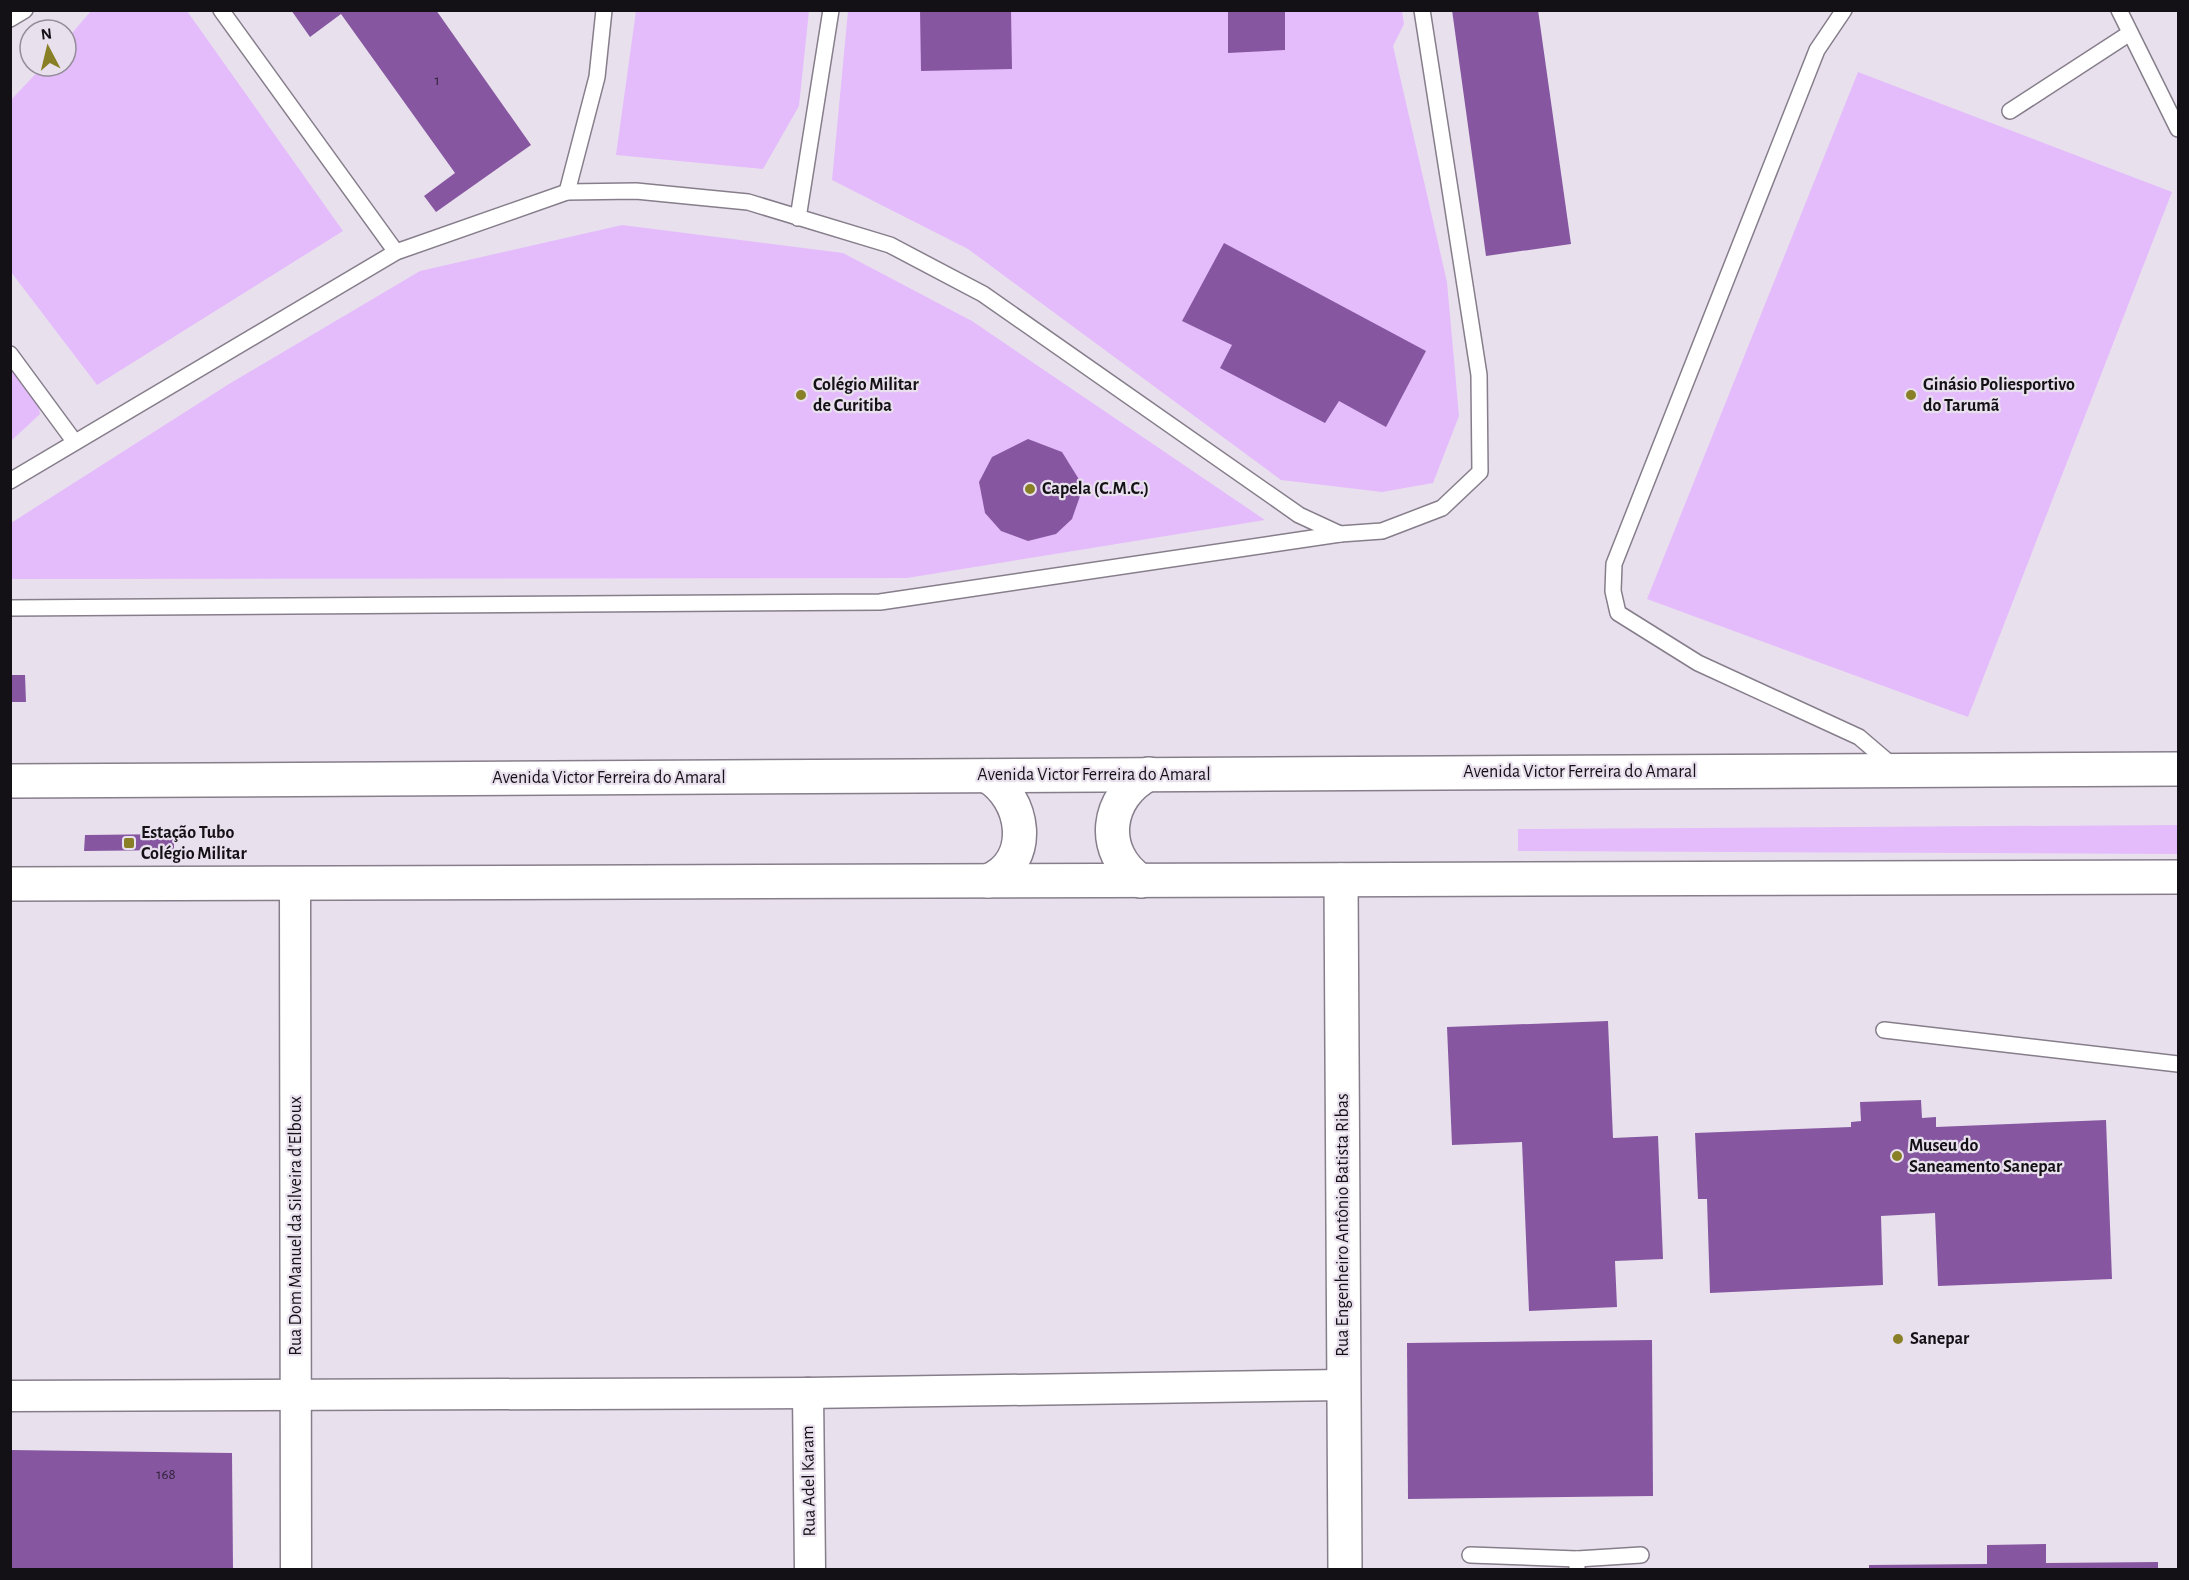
<svg xmlns="http://www.w3.org/2000/svg" width="2189" height="1580" viewBox="0 0 2189 1580" font-family="'Alegreya Sans',sans-serif">
	<style>
		.green { fill: #e4bcfb }
		.building { fill: #8657a0 }
		.lines { fill: none; stroke-linecap: round; stroke-linejoin: round }
		.service-casing { stroke: #867e8b; stroke-width: 18 }
		.minor-casing { stroke: #867e8b; stroke-width: 33 }
		.tertiary-casing { stroke: #867e8b; stroke-width: 36 }
		.trunk-casing { stroke: #867e8b; stroke-width: 36 }
		.service { stroke: #fff; stroke-width: 15 }
		.minor { stroke: #fff; stroke-width: 30 }
		.tertiary { stroke: #fff; stroke-width: 33 }
		.trunk { stroke: #fff; stroke-width: 33 }
		.poi-dot { fill: #897f26; stroke: #e9e0ee; stroke-width: 2 }
		.labels { text-anchor: middle; dominant-baseline: central; stroke-width: 4.5; stroke-linejoin: round; paint-order: stroke }
		.number-label { font-size: 15px; fill: #302238 }
		.poi-label { font-size: 18px; font-weight: bold; fill: #141116; stroke: #e9e0ee; text-anchor: start }
		.street-label { font-size: 18px; fill: #141116; stroke: #e9e0ee }
	</style>
	<rect width="100%" height="100%" fill="#e9e0ee"/>
	<g class="green">
		<path d="M91,11H187L343,231L97,385L11,272V100L43,66H66V40Z"/>
		<path d="M636,11H809L799,106L763,169L616,155Z"/>
		<path d="M848,11H1402L1404,24L1393,46L1447,282L1459,416L1433,483L1382,492L1281,480L968,249L832,180Z"/>
		<path d="M1858,72L2172,192L1968,717L1647,599Z"/>
		<path d="M622,225L843,253L972,321L1265,520L907,578L11,579V523L229,384L420,271Z"/>
		<path d="M11,360L37,396L40,414L11,441Z"/>
		<path d="M2178,825V854L1518,851V829Z"/>
	</g>
	<g class="building">
		<path d="M291,10H436L531,145L436,212L424,196L455,173L341,14L310,37Z"/>
		<path d="M920,10H1011L1012,69L921,71Z"/>
		<path d="M1228,10H1285V50L1228,53Z"/>
		<path d="M1452,10H1538L1571,244L1486,256Z"/>
		<path d="M1224,243L1426,351L1386,427L1339,401L1325,423L1220,368L1232,345L1182,321Z"/>
		<path d="M1028,439L1062,452L1080,481V496L1072,519L1056,534L1028,541L1001,531L985,513L979,482L992,457Z"/>
		<path d="M10,675H25L26,702H10Z"/>
		<path d="M174,834V850L84,851L85,835Z"/>
		<path d="M1608,1021L1613,1138L1658,1136L1663,1259L1615,1261L1617,1307L1529,1311L1522,1142L1452,1145L1447,1027Z"/>
		<path d="M1921,1100L1922,1118L1936,1117V1127L2106,1120L2112,1279L1938,1286L1935,1213L1881,1216L1883,1285L1710,1293L1707,1199H1698L1695,1133L1851,1127V1122L1861,1121L1860,1102Z"/>
		<path d="M1652,1340L1653,1496L1408,1499L1407,1343Z"/>
		<path d="M10,1450L232,1453L233,1569H10Z"/>
		<path d="M2046,1544V1563L2158,1562V1569H1869V1565L1987,1564V1545Z"/>
	</g>
	<g class="lines">
		<g class="service-casing">
			<g id="service">
				<path d="M221,10L396,252"/>
				<path d="M1844,10L1817,50L1614,564L1613,591L1618,613L1698,663L1859,737L1893,766"/>
				<path d="M2119,10L2178,129"/>
				<path d="M10,19L25,10"/>
				<path d="M2010,111L2130,33"/>
				<path d="M567,192L597,77L604,10"/>
				<path d="M798,218L831,10"/>
				<path d="M10,354L74,441"/>
				<path d="M10,481L396,252L567,192L636,191L748,202L890,245L983,294L1299,515L1340,534L1382,531L1442,508L1480,472L1479,375L1422,10"/>
				<path d="M10,608L880,602L1340,534"/>
				<path d="M1884,1030L2178,1064"/>
				<path d="M1470,1555L1577,1559V1570"/>
				<path d="M1577,1559L1641,1555"/>
			</g>
		</g>
		<g class="minor-casing">
			<g id="minor">
				<path d="M295,883L296,1570"/>
				<path d="M808,1393L810,1570"/>
				<path d="M10,1396L808,1393L1344,1385"/>
			</g>
		</g>
		<g class="tertiary-casing">
			<path id="tertiary" d="M1341,880L1345,1570"/>
		</g>
		<g class="trunk-casing">
			<g id="trunk">
				<path d="M987,776C1025,798 1035,861 988,881"/>
				<path d="M10,781L2178,769"/>
				<path d="M1141,881C1098,852 1106,796 1149,774"/>
				<path d="M10,884L2178,877"/>
			</g>
		</g>
		<use href="#service" class="service"/>
		<use href="#minor" class="minor"/>
		<use href="#tertiary" class="tertiary"/>
		<use href="#trunk" class="trunk"/>
	</g>
	<g class="poi-dot">
		<circle cx="801" cy="395" r="6"/>
		<circle cx="1911" cy="395" r="6"/>
		<circle cx="1030" cy="489" r="6"/>
		<rect x="123" y="837" width="12" height="12" rx="3"/>
		<circle cx="1897" cy="1156" r="6"/>
		<circle cx="1898" cy="1339" r="6"/>
	</g>
	<g class="labels">
		<g class="number-label">
			<text x="437" y="80">1</text>
			<text x="166" y="1474">168</text>
		</g>
		<g class="poi-label">
			<text x="813" y="385">Colégio Militar<tspan x="813" dy="21">de Curitiba</tspan></text>
			<text x="1923" y="385">Ginásio Poliesportivo<tspan x="1923" dy="21">do Tarumã</tspan></text>
			<text x="1042" y="489">Capela (C.M.C.)</text>
			<text x="141" y="833">Estação Tubo<tspan x="141" dy="21">Colégio Militar</tspan></text>
			<text x="1909" y="1146">Museu do<tspan x="1909" dy="21">Saneamento Sanepar</tspan></text>
			<text x="1910" y="1339">Sanepar</text>
		</g>
		<g class="street-label">
			<text x="1580" y="772">Avenida Victor Ferreira do Amaral</text>
			<text x="1094" y="775">Avenida Victor Ferreira do Amaral</text>
			<text x="609" y="778">Avenida Victor Ferreira do Amaral</text>
			<text transform="translate(1343 1225) rotate(-90)">Rua Engenheiro Antônio Batista Ribas</text>
			<text transform="translate(296 1226) rotate(-90)">Rua Dom Manuel da Silveira d'Elboux</text>
			<text transform="translate(809 1481) rotate(-91)">Rua Adel Karam</text>
		</g>
	</g>
	<rect width="2189" height="1580" fill="none" stroke="#141116" stroke-width="24"/>
	<g transform="translate(48 48) rotate(353)"><circle r="28" fill="#e9e0ee" stroke="#948d98" stroke-width="1.5"/>
	<path d="M0-4.5L10 22L0 15L-10 22Z" fill="#897f26"/>
	<text y="-9" font-size="16" font-weight="bold" text-anchor="middle" fill="#141116">N</text>
	</g>
</svg>
